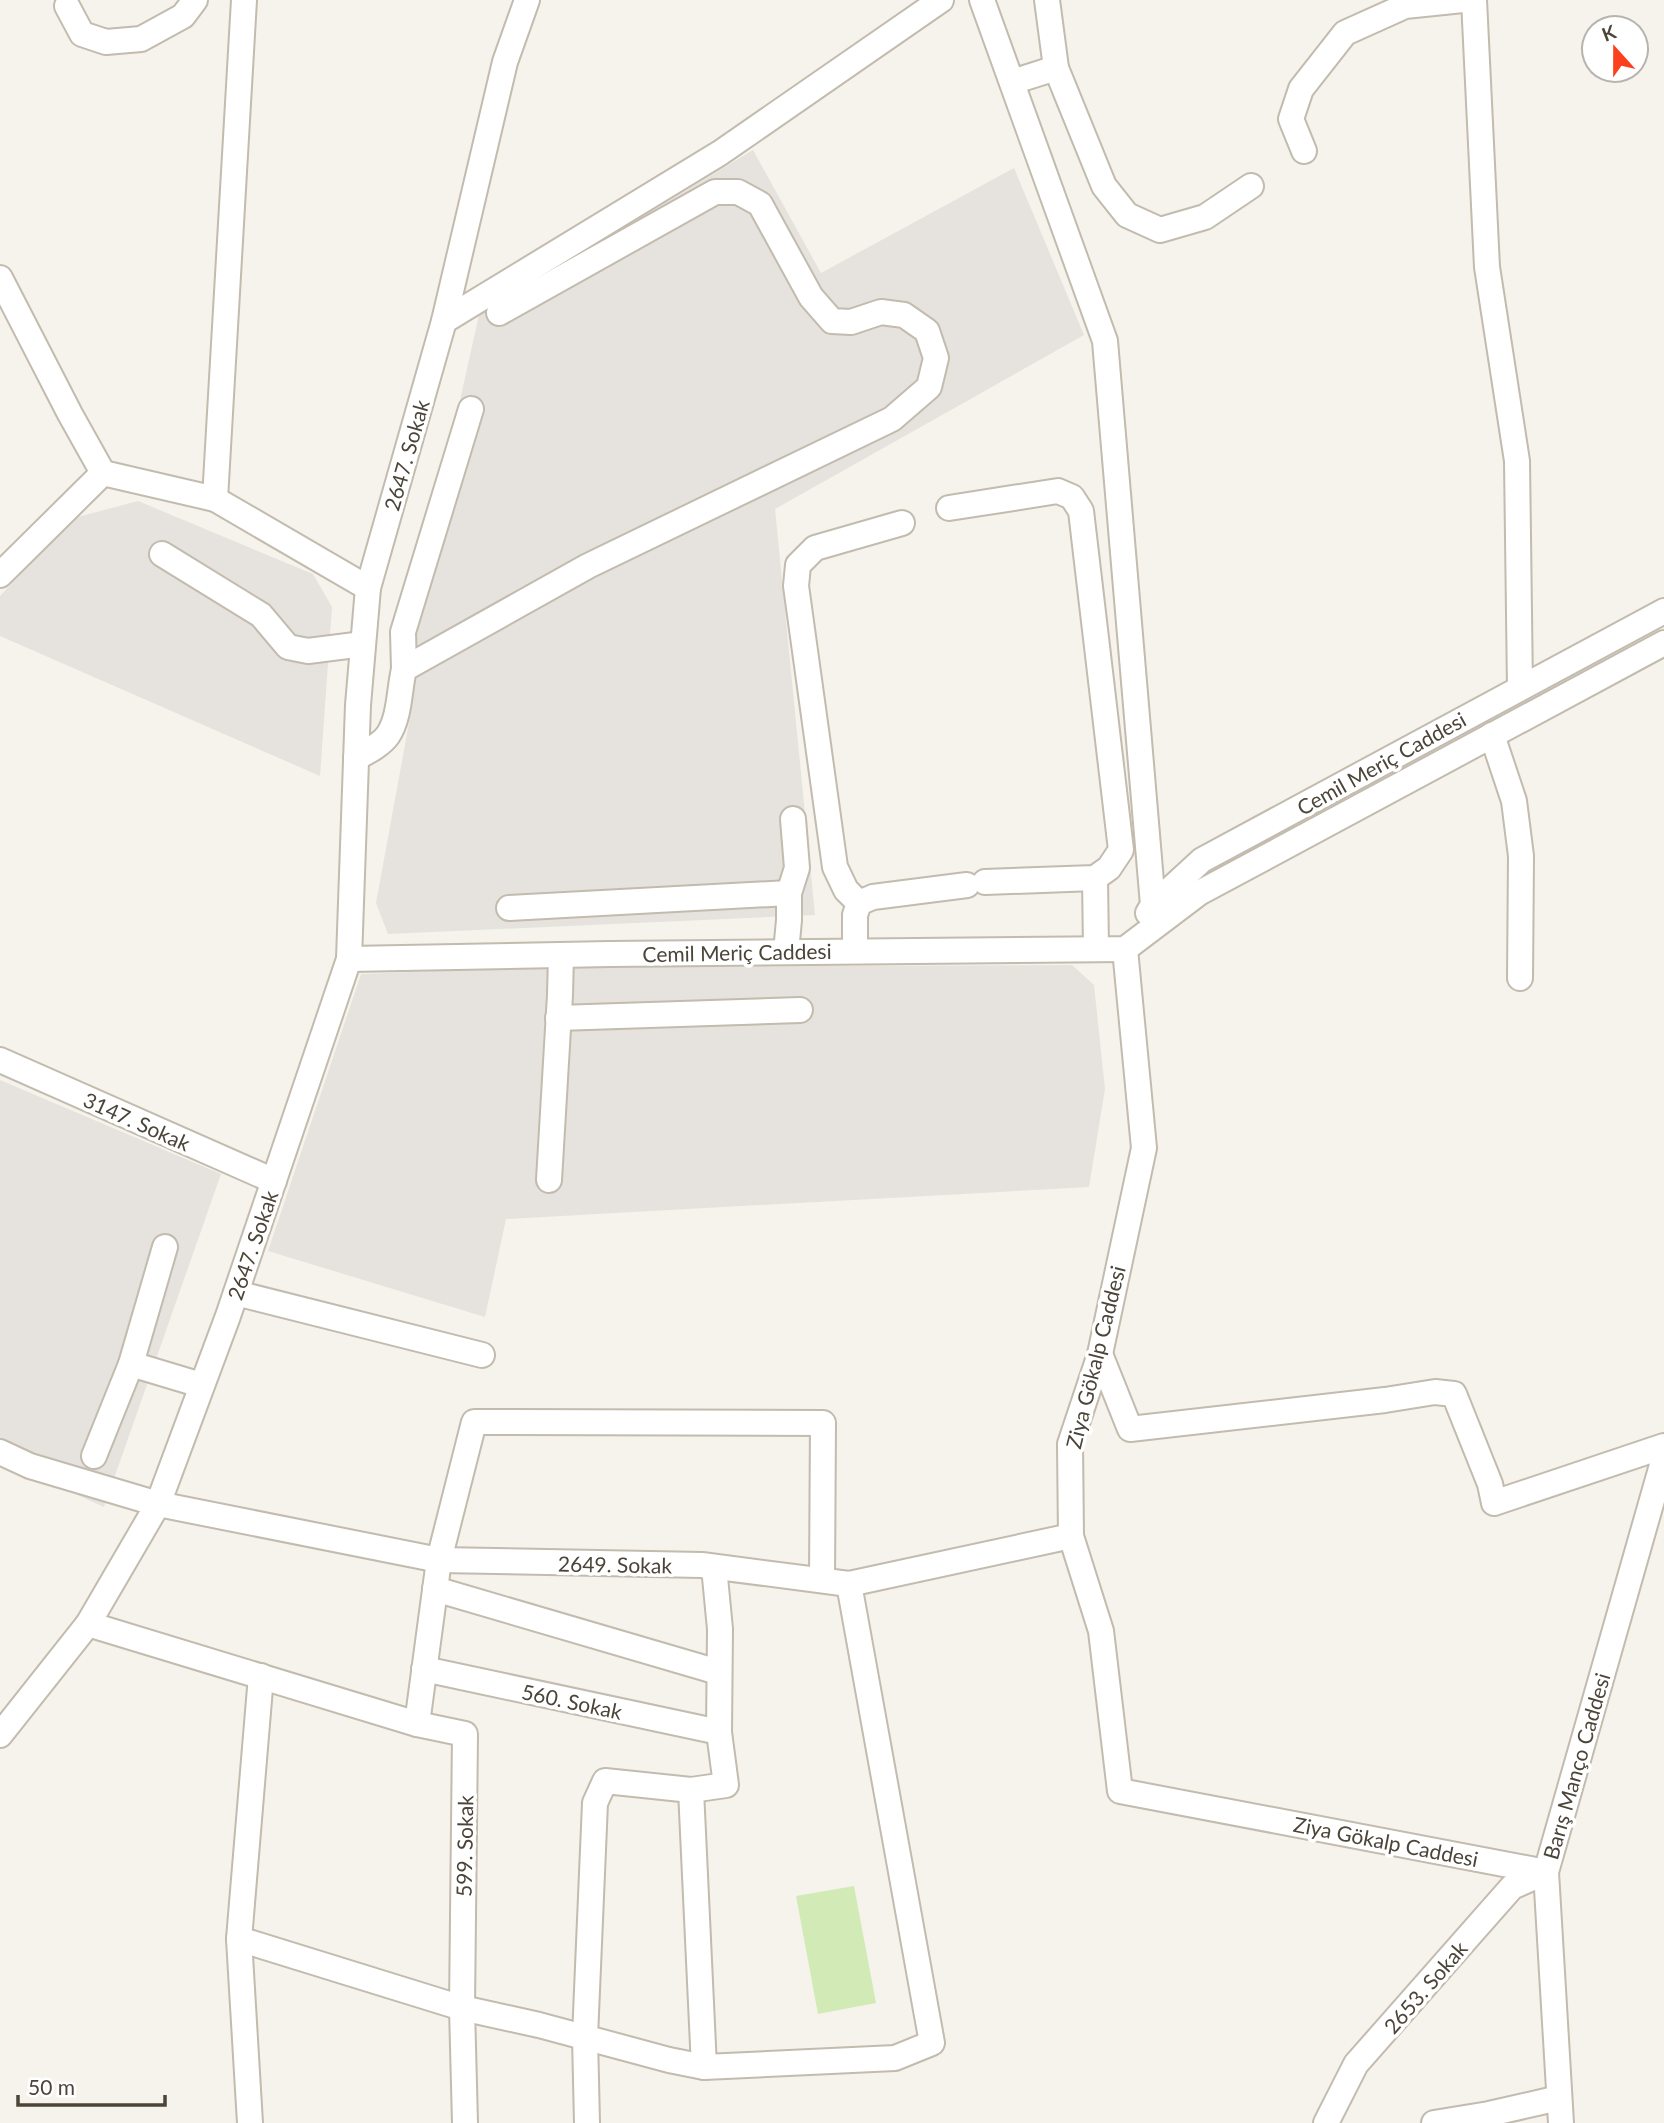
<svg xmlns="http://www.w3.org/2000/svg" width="1664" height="2123" viewBox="0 0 1664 2123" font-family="Lato,sans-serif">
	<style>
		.industrial { fill: #e6e2dd }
		.green { fill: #d2eab5 }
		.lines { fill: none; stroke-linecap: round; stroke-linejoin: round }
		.minor-casing { stroke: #c2bbae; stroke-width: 28 }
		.minor { stroke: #fff; stroke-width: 24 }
		.labels { text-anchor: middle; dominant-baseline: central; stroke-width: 7; stroke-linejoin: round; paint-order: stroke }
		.street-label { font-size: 21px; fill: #4b4439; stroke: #fff }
	</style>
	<rect width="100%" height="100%" fill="#f6f3ec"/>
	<g class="industrial">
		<path d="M753,150L821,273L1014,168L1084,335L775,509L815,915L388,934L376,903L413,701L418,588L479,315Z"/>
		<path d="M138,501L313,574L332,607L320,776L0,636V596L74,518Z"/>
		<path d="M1072,965L1094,985L1105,1089L1089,1187L506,1219L485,1317L268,1251L361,974L534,967Z"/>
		<path d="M0,1080L221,1174L104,1507L0,1460Z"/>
	</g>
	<path class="green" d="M854,1886L876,2003L818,2014L796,1896Z"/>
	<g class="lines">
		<g class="minor-casing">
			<g id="minor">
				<path d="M982,0L1105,341L1153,905"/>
				<path d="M1047,0L1056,68L1104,186L1127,215L1160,230L1205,217L1251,186"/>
				<path d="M1474,0L1487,267L1517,461L1520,688"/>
				<path d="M67,6L82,34L106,42L141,39L183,16L195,0"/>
				<path d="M1012,82L1056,68"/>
				<path d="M1304,151L1291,119L1301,89L1345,33L1405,6L1463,0"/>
				<path d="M0,278L70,414L103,473L215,499L368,588"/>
				<path d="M444,321L720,153L941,0"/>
				<path d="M215,499L244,0"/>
				<path d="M949,508L1058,491L1072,497L1081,511L1121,850L1109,868L1095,878L985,882"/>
				<path d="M162,554L261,615L288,647L308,651L363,644"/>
				<path d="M0,575L103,473"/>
				<path d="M404,669L403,632L471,409"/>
				<path d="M1492,735L1514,801L1521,856L1520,978"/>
				<path d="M356,758C367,752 381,745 388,735C400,717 399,690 404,669L588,566L892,419L929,387L936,358L927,331L904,315L881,312L851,322L832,321L811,297L760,204L738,192H715L499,313"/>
				<path d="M1095,878L1096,949"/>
				<path d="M859,903L846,890L835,867L796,586L798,565L815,548L902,523"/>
				<path d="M509,908L789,893"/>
				<path d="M1148,913L1153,905L1202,860L1664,611"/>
				<path d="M1125,949L1144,1148L1100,1354L1070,1444L1071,1536L1101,1631L1120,1791L1546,1872"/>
				<path d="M855,951V915L859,903L873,897L967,885"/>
				<path d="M786,952L789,920V893L797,868L793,819"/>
				<path d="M349,959L610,954L1125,949L1199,893L1664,643"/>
				<path d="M558,1018L800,1010"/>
				<path d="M0,1060L274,1181"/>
				<path d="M549,1180L560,995L561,955"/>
				<path d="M236,1293L482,1355"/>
				<path d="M1100,1354L1130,1429L1385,1400L1435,1392L1454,1394L1490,1484L1494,1503L1664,1446"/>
				<path d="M131,1364L201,1385"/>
				<path d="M0,1452L30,1466L158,1504L439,1560L702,1565L849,1584L1071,1536"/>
				<path d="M94,1456L131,1364L165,1247"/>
				<path d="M435,1589L718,1672"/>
				<path d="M88,1624L417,1724L439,1560L474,1422L823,1423L822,1580"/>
				<path d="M424,1669L719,1732"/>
				<path d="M417,1724L465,1734L462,2008L465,2123"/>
				<path d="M0,1735L88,1624L158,1504L228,1316L349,959L358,705L368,588L444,321L505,62L527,0"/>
				<path d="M691,1790L726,1785L719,1732L720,1629L714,1567"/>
				<path d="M239,1939L462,2008L539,2025L669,2060L704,2067L895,2058L932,2043L849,1584"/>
				<path d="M250,2123L239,1939L261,1676"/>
				<path d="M587,2123L585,2037L595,1803L605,1781L691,1790L704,2067"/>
				<path d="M1326,2123L1356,2064L1512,1887L1546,1872"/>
				<path d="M1434,2123L1489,2114L1559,2098"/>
				<path d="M1561,2123L1546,1872L1664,1458"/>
			</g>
		</g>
		<use href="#minor" class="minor"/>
	</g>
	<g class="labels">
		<g class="street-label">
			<text transform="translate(406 455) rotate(-74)">2647. Sokak</text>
			<text transform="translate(1381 763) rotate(-29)">Cemil Meriç Caddesi</text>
			<text transform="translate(737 952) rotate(-1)">Cemil Meriç Caddesi</text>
			<text transform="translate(137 1121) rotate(24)">3147. Sokak</text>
			<text transform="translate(252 1245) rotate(-71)">2647. Sokak</text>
			<text transform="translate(1095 1357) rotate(-76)">Ziya Gökalp Caddesi</text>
			<text transform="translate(615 1564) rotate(1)">2649. Sokak</text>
			<text transform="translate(572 1701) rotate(12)">560. Sokak</text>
			<text transform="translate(1576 1766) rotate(-74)">Barış Manço Caddesi</text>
			<text transform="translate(1386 1841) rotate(11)">Ziya Gökalp Caddesi</text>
			<text transform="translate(464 1846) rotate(-89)">599. Sokak</text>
			<text transform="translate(1425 1987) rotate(-49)">2653. Sokak</text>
		</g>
	</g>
	<g transform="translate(1615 49) rotate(339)"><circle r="33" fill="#ffffff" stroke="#b7b4b0" stroke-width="2"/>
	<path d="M0-5L12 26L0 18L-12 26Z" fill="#fc3f1d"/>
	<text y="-10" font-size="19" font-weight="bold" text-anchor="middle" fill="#4b4439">K</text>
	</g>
	<path d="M18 2095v10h147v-10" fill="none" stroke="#4b4439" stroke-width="3.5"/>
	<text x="28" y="2095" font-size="21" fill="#4b4439" stroke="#ffffff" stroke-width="5" paint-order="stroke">50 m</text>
</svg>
